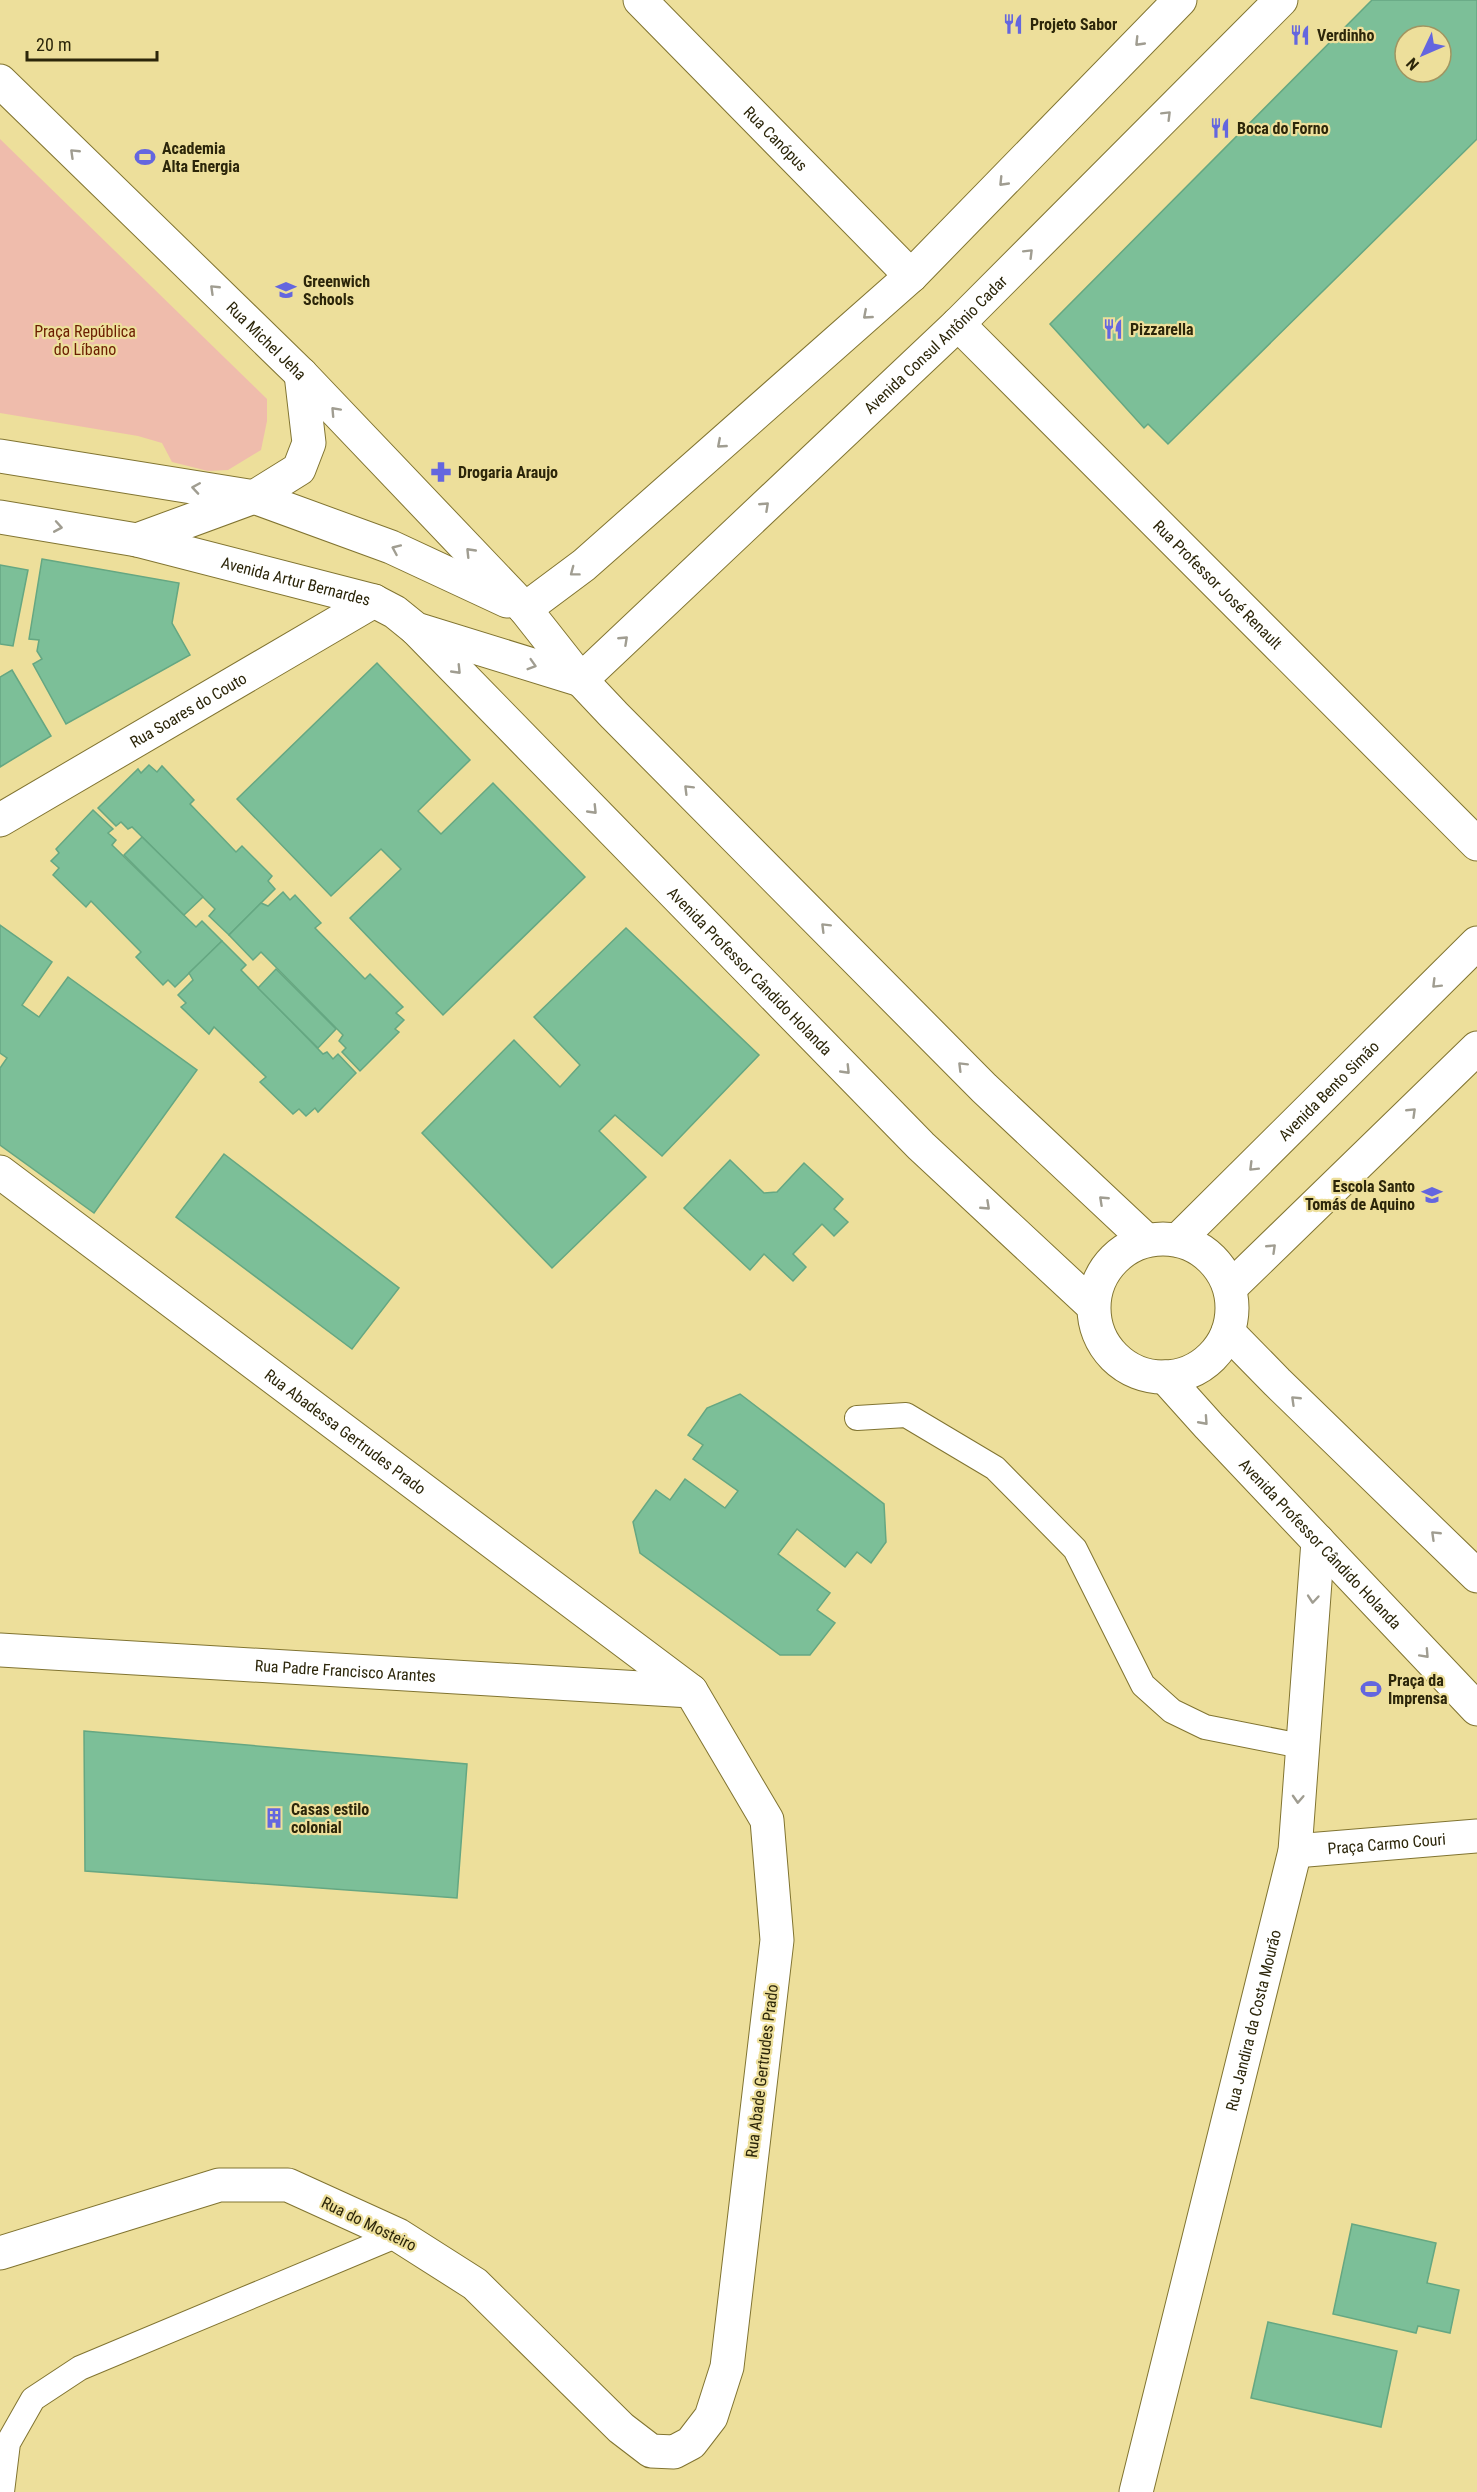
<svg xmlns="http://www.w3.org/2000/svg" width="1477" height="2492" viewBox="0 0 1477 2492" font-family="'Roboto Condensed',sans-serif">
	<style>
		.green { fill: #efbcac }
		.building { fill: #7cbf98; stroke: #65a782; stroke-width: 1.5; fill-rule: evenodd }
		.lines { fill: none; stroke-linecap: round; stroke-linejoin: round }
		.lane-casing { stroke: #817431; stroke-width: 26 }
		.street-casing { stroke: #817431; stroke-width: 35 }
		.secondary-casing { stroke: #817431; stroke-width: 35 }
		.lane { stroke: #fff; stroke-width: 24 }
		.street { stroke: #fff; stroke-width: 33 }
		.secondary { stroke: #fff; stroke-width: 33 }
		.oneway { stroke: #a09d91 }
		.labels { text-anchor: middle; dominant-baseline: central; stroke-width: 4.5; stroke-linejoin: round; paint-order: stroke }
		.poi-label { font-size: 16px; font-weight: bold; fill: #2c260a; stroke: #eddf9b; text-anchor: start }
		.street-label { font-size: 16px; fill: #2c260a; stroke: #eddf9b }
		.park-label { font-size: 16px; fill: #6c1e01; stroke: #eddf9b }
	</style>
	<rect width="100%" height="100%" fill="#eddf9b"/>
	<path class="green" d="M0,139L267,399V421L261,450L228,470L208,471L172,462L162,443L138,436L0,413Z"/>
	<g class="building">
		<path d="M1372,0H1477V139L1168,444L1148,424L1144,428L1050,324ZM1405,36H1441V72H1405Z"/>
		<path d="M42,559L179,583L172,623L190,655L66,724L33,664L42,659L37,651L39,640L29,639Z"/>
		<path d="M0,565L28,570L13,646L0,644Z"/>
		<path d="M377,663L470,760L418,811L441,834L493,783L585,877L443,1015L350,918L401,869L381,849L331,896L237,799Z"/>
		<path d="M12,670L51,736L0,767V677Z"/>
		<path d="M149,765L157,772L162,766L194,800L190,804L236,852L242,846L272,876L268,881L275,889L229,935L209,916L215,909L132,827L128,829L121,822L116,826L98,808L138,769L141,773Z"/>
		<path d="M93,810L113,829L108,833L116,840L112,845L196,927L202,921L222,941L175,987L168,980L163,985L136,957L141,952L91,901L86,907L53,875L59,868L51,861L59,853L56,849Z"/>
		<path d="M142,837L203,897L184,915L124,855Z"/>
		<path d="M283,892L290,900L295,895L321,923L315,928L365,979L370,974L403,1007L396,1013L404,1020L395,1029L399,1032L360,1071L342,1052L346,1048L339,1041L343,1035L261,952L253,960L229,935L261,903L268,906Z"/>
		<path d="M0,925L52,962L22,1005L39,1017L68,977L197,1070L94,1213L0,1145V1068L7,1058L0,1053Z"/>
		<path d="M626,928L759,1055L662,1156L615,1115L599,1131L646,1177L552,1268L422,1133L514,1040L560,1087L580,1065L534,1017Z"/>
		<path d="M222,941L246,965L241,970L323,1054L327,1052L333,1059L338,1054L356,1073L318,1112L315,1108L306,1116L299,1109L293,1114L260,1082L266,1077L214,1027L209,1034L181,1007L186,1003L178,995L193,980L189,973Z"/>
		<path d="M276,969L336,1029L318,1048L258,988Z"/>
		<path d="M224,1154L399,1288L352,1349L176,1217Z"/>
		<path d="M730,1160L764,1193L777,1192L804,1163L843,1199L834,1209L848,1222L834,1236L822,1224L793,1254L806,1267L793,1281L764,1254L750,1270L684,1208Z"/>
		<path d="M740,1394L884,1504L886,1542L871,1563L857,1552L845,1567L797,1529L778,1554L830,1593L817,1610L835,1623L810,1655H780L640,1553L633,1522L656,1490L670,1500L685,1479L725,1508L738,1491L693,1459L703,1445L688,1435L707,1408Z"/>
		<path d="M84,1731L467,1764L457,1898L85,1871Z"/>
		<path d="M1352,2224L1436,2243L1427,2283L1459,2290L1450,2333L1418,2326L1416,2333L1333,2314Z"/>
		<path d="M1268,2322L1397,2351L1381,2427L1251,2398Z"/>
	</g>
	<g class="lines">
		<g class="lane-casing">
			<g id="lane">
				<path d="M857,1418L906,1415L995,1468L1075,1549L1143,1685L1172,1711L1205,1727L1301,1746"/>
				<path d="M2,2492L8,2443L33,2399L80,2368L398,2235"/>
			</g>
		</g>
		<g class="street-casing">
			<g id="street">
				<path id="s1" d="M640,0L911,276"/>
				<path id="s2" d="M958,324L1477,844"/>
				<path id="s3" d="M0,820L374,601"/>
				<path id="s4" d="M0,1172L691,1691L767,1820L777,1940L727,2367L711,2417L691,2443L674,2452L651,2451L621,2428L475,2284L398,2235L288,2185H219L0,2253"/>
				<path id="s5" d="M0,1650L691,1691"/>
				<path id="s6" d="M1295,1851L1477,1836"/>
				<path id="s7" d="M1136,2492L1295,1851L1318,1541"/>
			</g>
		</g>
		<g class="secondary-casing">
			<g id="secondary">
				<path id="s8" d="M0,81L301,374L525,609L581,680L614,715L984,1088L1146,1240"/>
				<path d="M0,456L254,497L391,547L507,601"/>
				<path id="s9" d="M0,517L137,540L374,601L395,612L416,629L581,680"/>
				<path d="M137,540L254,497L299,469L309,443L301,374"/>
				<path d="M525,609L584,565L911,276L1180,0"/>
				<path id="s10" d="M416,629L921,1146L1093,1306"/>
				<path id="s11" d="M581,680L958,324L1281,0"/>
				<circle cx="1163" cy="1308" r="69"/>
				<path id="s12" d="M1178,1240L1477,943"/>
				<path d="M1230,1288L1477,1048"/>
				<path d="M1228,1332L1277,1382L1477,1576"/>
				<path id="s13" d="M1165,1377L1209,1426L1477,1709"/>
			</g>
		</g>
		<use href="#lane" class="lane"/>
		<use href="#street" class="street"/>
		<use href="#secondary" class="secondary"/>
	</g>
	<defs><path id="oneway-chevron" d="M-2-3.5L2.5 0L-2 3.5" fill="none" stroke-width="1.6" stroke-linecap="round" stroke-linejoin="round" transform="scale(1.5)"/></defs>
	<g class="oneway">
		<use href="#oneway-chevron" transform="translate(1139 42) rotate(134)"/>
		<use href="#oneway-chevron" transform="translate(1167 115) rotate(-45)"/>
		<use href="#oneway-chevron" transform="translate(74 153) rotate(-136)"/>
		<use href="#oneway-chevron" transform="translate(1003 182) rotate(134)"/>
		<use href="#oneway-chevron" transform="translate(1029 253) rotate(-45)"/>
		<use href="#oneway-chevron" transform="translate(214 289) rotate(-136)"/>
		<use href="#oneway-chevron" transform="translate(867 315) rotate(139)"/>
		<use href="#oneway-chevron" transform="translate(335 411) rotate(-133)"/>
		<use href="#oneway-chevron" transform="translate(721 444) rotate(139)"/>
		<use href="#oneway-chevron" transform="translate(196 488) rotate(-171)"/>
		<use href="#oneway-chevron" transform="translate(765 506) rotate(-43)"/>
		<use href="#oneway-chevron" transform="translate(58 527) rotate(10)"/>
		<use href="#oneway-chevron" transform="translate(396 549) rotate(-156)"/>
		<use href="#oneway-chevron" transform="translate(470 552) rotate(-134)"/>
		<use href="#oneway-chevron" transform="translate(574 572) rotate(143)"/>
		<use href="#oneway-chevron" transform="translate(624 640) rotate(-43)"/>
		<use href="#oneway-chevron" transform="translate(532 665) rotate(17)"/>
		<use href="#oneway-chevron" transform="translate(457 670) rotate(46)"/>
		<use href="#oneway-chevron" transform="translate(688 789) rotate(-135)"/>
		<use href="#oneway-chevron" transform="translate(593 810) rotate(46)"/>
		<use href="#oneway-chevron" transform="translate(825 927) rotate(-135)"/>
		<use href="#oneway-chevron" transform="translate(1436 984) rotate(135)"/>
		<use href="#oneway-chevron" transform="translate(962 1066) rotate(-135)"/>
		<use href="#oneway-chevron" transform="translate(846 1070) rotate(46)"/>
		<use href="#oneway-chevron" transform="translate(1412 1112) rotate(-44)"/>
		<use href="#oneway-chevron" transform="translate(1253 1167) rotate(135)"/>
		<use href="#oneway-chevron" transform="translate(1103 1200) rotate(-137)"/>
		<use href="#oneway-chevron" transform="translate(986 1206) rotate(43)"/>
		<use href="#oneway-chevron" transform="translate(1272 1248) rotate(-44)"/>
		<use href="#oneway-chevron" transform="translate(1295 1400) rotate(-136)"/>
		<use href="#oneway-chevron" transform="translate(1204 1421) rotate(48)"/>
		<use href="#oneway-chevron" transform="translate(1435 1535) rotate(-136)"/>
		<use href="#oneway-chevron" transform="translate(1313 1599) rotate(95)"/>
		<use href="#oneway-chevron" transform="translate(1425 1654) rotate(47)"/>
		<use href="#oneway-chevron" transform="translate(1298 1799) rotate(93)"/>
	</g>
	<defs>
		<g id="restaurant-bare" transform="scale(1.62)"><path d="M-5-6h1v4h1v-4h1v4h1v-4h1v5L-1.5 .5V6h-2V.5L-5-1ZM5-6V6H3V1.5H1.5Q1.5-4 5-6Z" fill="#6466df" stroke="#eddf9b" stroke-width="2.5" paint-order="stroke"/></g>
		<g id="stadium-bare" transform="scale(1.62)"><path d="M0-5a6.5 5 0 1 0 0 10a6.5 5 0 1 0 0-10ZM-3.5-1.8h7v3.6h-7Z" fill="#6466df" stroke="#eddf9b" stroke-width="2.5" paint-order="stroke"/></g>
		<g id="school-bare" transform="scale(1.62)"><path d="M0-5L7-2L0 1L-7-2ZM-4 1L0 2.5L4 1V4Q0 6-4 4Z" fill="#6466df" stroke="#eddf9b" stroke-width="2.5" paint-order="stroke"/></g>
		<g id="pharmacy-bare" transform="scale(1.62)"><path d="M-2-6h4v4h4v4h-4v4h-4v-4h-4v-4h4Z" fill="#6466df" stroke="#eddf9b" stroke-width="2.5" paint-order="stroke"/></g>
		<g id="building-bare" transform="scale(1.62)"><path d="M-4-6H4V6H1V3H-1V6H-4ZM-2.5-4.3h1.7v1.8h-1.7ZM.8-4.3h1.7v1.8H.8ZM-2.5-1h1.7V.8h-1.7ZM.8-1h1.7V.8H.8Z" fill="#6466df" stroke="#eddf9b" stroke-width="2.5" paint-order="stroke"/></g>
	</defs>
	<g fill-rule="evenodd">
		<use href="#restaurant-bare" x="1013" y="24"/>
		<use href="#restaurant-bare" x="1300" y="35"/>
		<use href="#restaurant-bare" x="1220" y="128"/>
		<use href="#stadium-bare" x="145" y="157"/>
		<use href="#school-bare" x="286" y="290"/>
		<use href="#restaurant-bare" x="1113" y="329"/>
		<use href="#pharmacy-bare" x="441" y="472"/>
		<use href="#school-bare" x="1432" y="1195"/>
		<use href="#stadium-bare" x="1371" y="1689"/>
		<use href="#building-bare" x="274" y="1818"/>
	</g>
	<g class="labels">
		<g class="poi-label">
			<text x="1030" y="24">Projeto Sabor</text>
			<text x="1317" y="35">Verdinho</text>
			<text x="1237" y="128">Boca do Forno</text>
			<text x="162" y="148">Academia<tspan x="162" dy="18">Alta Energia</tspan></text>
			<text x="303" y="281">Greenwich<tspan x="303" dy="18">Schools</tspan></text>
			<text x="1130" y="329">Pizzarella</text>
			<text x="458" y="472">Drogaria Araujo</text>
			<text x="1415" y="1186" text-anchor="end">Escola Santo<tspan x="1415" dy="18">Tomás de Aquino</tspan></text>
			<text x="1388" y="1680">Praça da<tspan x="1388" dy="18">Imprensa</tspan></text>
			<text x="291" y="1809">Casas estilo<tspan x="291" dy="18">colonial</tspan></text>
		</g>
		<g class="street-label">
			<text stroke="none"><textPath href="#s1" startOffset="194">Rua Canópus</textPath></text>
			<text stroke="none"><textPath href="#s8" startOffset="372">Rua Michel Jeha</textPath></text>
			<text stroke="none"><textPath href="#s11" startOffset="488">Avenida Consul Antônio Cadar</textPath></text>
			<text stroke="none"><textPath href="#s9" startOffset="303">Avenida Artur Bernardes</textPath></text>
			<text stroke="none"><textPath href="#s2" startOffset="368">Rua Professor José Renault</textPath></text>
			<text stroke="none"><textPath href="#s3" startOffset="218">Rua Soares do Couto</textPath></text>
			<text stroke="none"><textPath href="#s10" startOffset="478">Avenida Professor Cândido Holanda</textPath></text>
			<text stroke="none"><textPath href="#s12" startOffset="212">Avenida Bento Simão</textPath></text>
			<text stroke="none"><textPath href="#s4" startOffset="432">Rua Abadessa Gertrudes Prado</textPath></text>
			<text stroke="none"><textPath href="#s13" startOffset="228">Avenida Professor Cândido Holanda</textPath></text>
			<text stroke="none"><textPath href="#s5" startOffset="346">Rua Padre Francisco Arantes</textPath></text>
			<text stroke="none"><textPath href="#s6" startOffset="92">Praça Carmo Couri</textPath></text>
			<text stroke="none"><textPath href="#s7" startOffset="486">Rua Jandira da Costa Mourão</textPath></text>
			<text transform="translate(762 2071) rotate(-83)">Rua Abade Gertrudes Prado</text>
			<text transform="translate(369 2224) rotate(26)">Rua do Mosteiro</text>
		</g>
		<g class="park-label">
			<text x="85" y="331">Praça República<tspan x="85" dy="18">do Líbano</tspan></text>
		</g>
	</g>
	<g transform="translate(1423 54) rotate(226)"><circle r="28" fill="#eddf9b" stroke="#a09561" stroke-width="1.5"/>
	<path d="M0-4.5L10 22L0 15L-10 22Z" fill="#6466df"/>
	<text y="-9" font-size="16" font-weight="bold" text-anchor="middle" fill="#2c260a">N</text>
	</g>
	<path d="M27 51v9h130v-9" fill="none" stroke="#2c260a" stroke-width="3"/>
	<text x="36" y="51" font-size="18" fill="#2c260a" stroke="#eddf9b" stroke-width="4.5" paint-order="stroke">20 m</text>
</svg>
